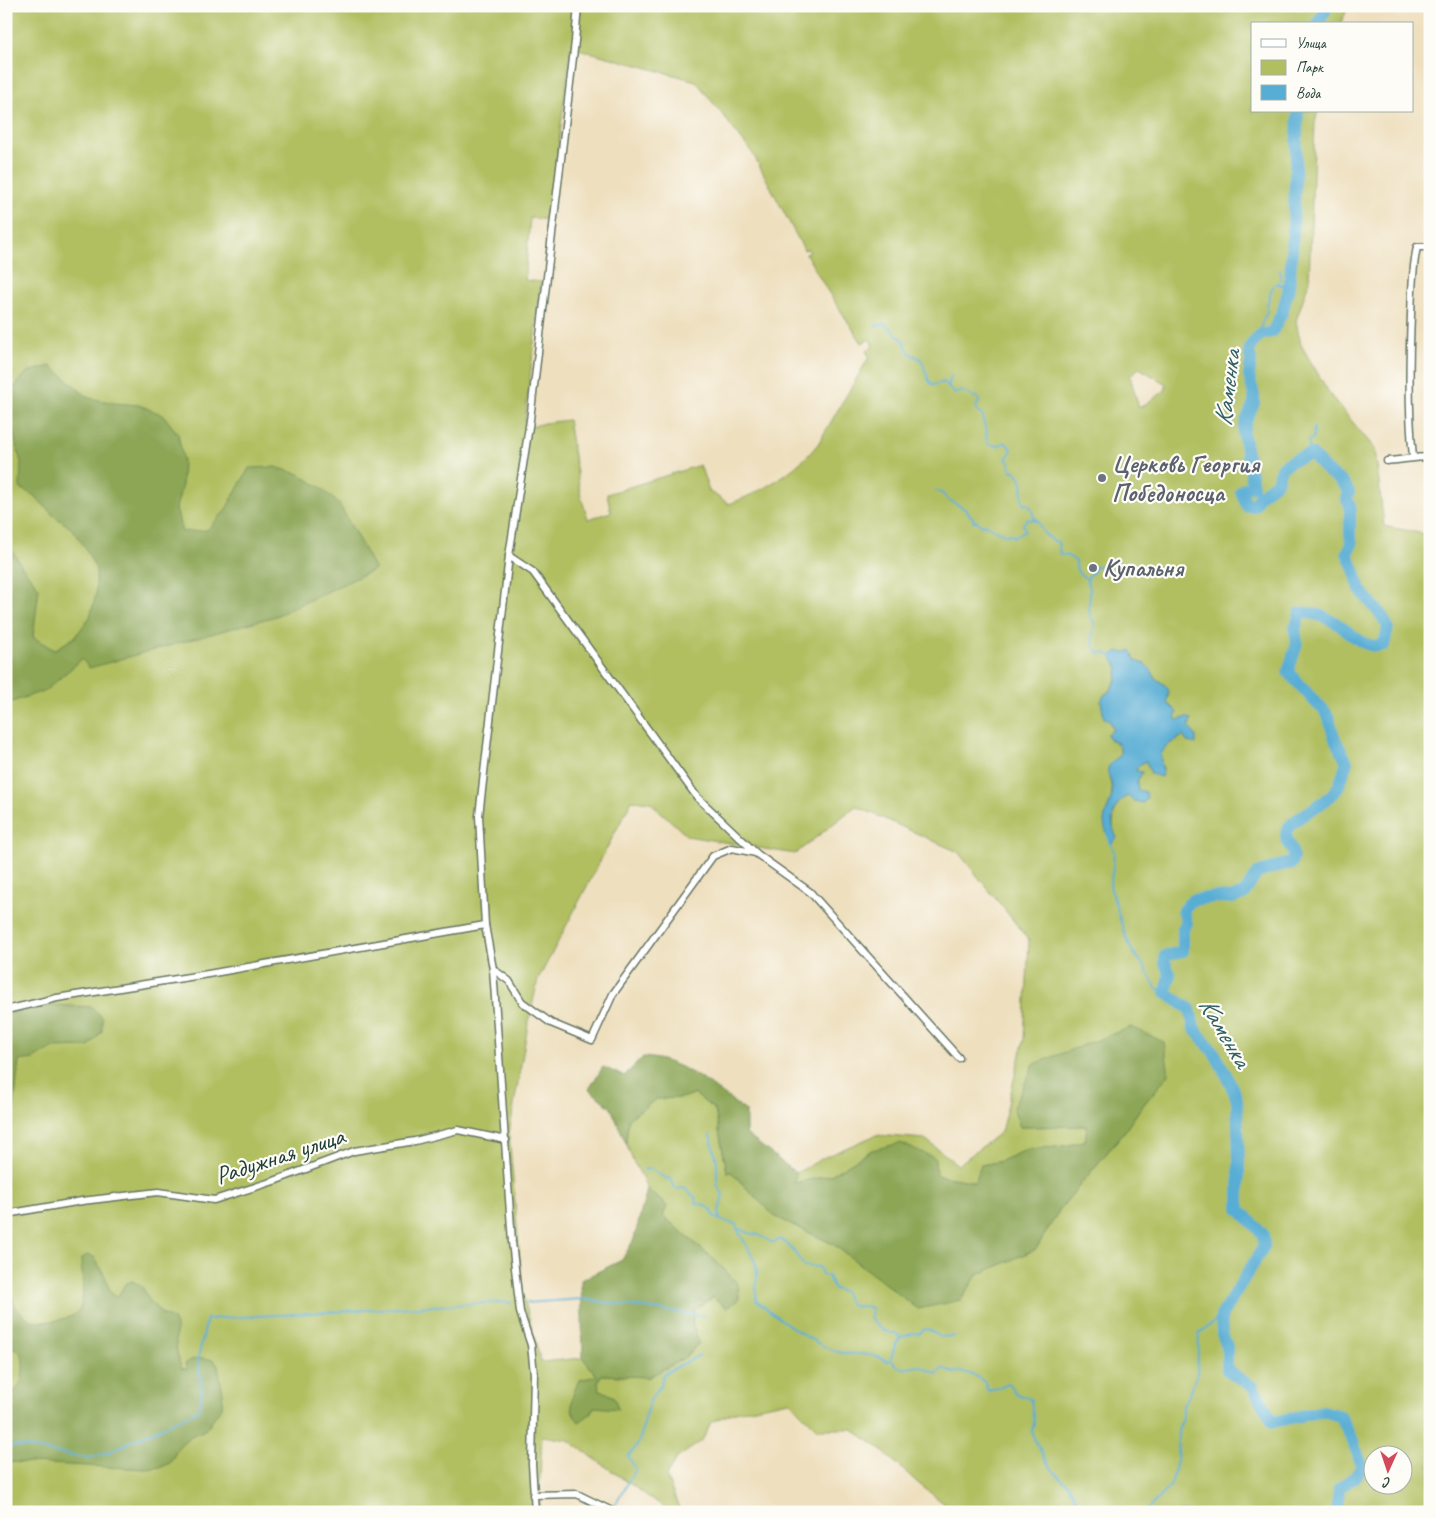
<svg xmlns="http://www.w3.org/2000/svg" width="1436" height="1518" viewBox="0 0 1436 1518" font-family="Caveat,sans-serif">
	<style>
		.green { fill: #b1bf61; stroke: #687e4a; fill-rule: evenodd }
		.forest { fill: #8ca657; stroke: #567246 }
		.water { fill: #58add4; stroke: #3c7584 }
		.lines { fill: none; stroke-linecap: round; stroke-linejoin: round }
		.stream { stroke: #58add4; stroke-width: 2 }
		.river { stroke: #58add4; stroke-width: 12 }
		.minor-casing { stroke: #677664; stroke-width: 9 }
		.minor { stroke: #fff; stroke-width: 6 }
		.worship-dot { fill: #6b7280; stroke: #fdfcf7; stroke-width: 2 }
		.labels { text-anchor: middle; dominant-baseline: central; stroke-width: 4.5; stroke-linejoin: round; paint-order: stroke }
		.worship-label { font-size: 25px; font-weight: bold; fill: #5b616d; stroke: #fdfcf7; text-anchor: start }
		.street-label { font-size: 25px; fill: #1f3d34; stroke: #fdfcf7 }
		.water-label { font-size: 26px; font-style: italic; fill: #305f64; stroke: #fdfcf7 }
	</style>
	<rect width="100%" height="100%" fill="#fdfcf7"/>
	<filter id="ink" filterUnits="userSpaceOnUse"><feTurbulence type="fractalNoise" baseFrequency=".02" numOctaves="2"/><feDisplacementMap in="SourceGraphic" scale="10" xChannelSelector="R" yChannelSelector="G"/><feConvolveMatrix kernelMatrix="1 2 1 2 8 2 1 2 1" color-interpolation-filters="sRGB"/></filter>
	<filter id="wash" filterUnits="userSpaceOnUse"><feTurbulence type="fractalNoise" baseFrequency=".0096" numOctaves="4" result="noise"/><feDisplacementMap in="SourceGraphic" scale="20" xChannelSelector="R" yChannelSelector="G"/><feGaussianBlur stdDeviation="1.12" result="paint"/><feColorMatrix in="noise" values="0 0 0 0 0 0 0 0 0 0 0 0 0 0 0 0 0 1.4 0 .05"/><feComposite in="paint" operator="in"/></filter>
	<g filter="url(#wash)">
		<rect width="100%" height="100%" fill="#eedfbe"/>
		<path class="green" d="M6,6H1349L1340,24H1252V111H1318L1315,123L1309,281L1296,321L1301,345L1331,396L1375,449L1384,526L1430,535V1512H955L919,1484L879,1448L852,1429H817L789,1401L735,1412L711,1422L702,1441L677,1458L666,1476L681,1512H672L646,1495L568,1440L542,1436L539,1497L541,1512H6ZM571,47L696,81L753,154L804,250L808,249L810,252L806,254L827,290L862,343L870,339L873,347L866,350L869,357L818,444C796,471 762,492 729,504L709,491L700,465L607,494L611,512L588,519L581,497L568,420L544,423L524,429L541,282L525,280L530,218L549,220ZM1139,368L1166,384L1165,391L1139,408L1130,376ZM1133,656L1136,661L1145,664L1152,671L1155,678L1165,685L1168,696L1167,703L1177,712L1175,718L1178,721L1187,718L1189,727L1196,736H1183L1168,745L1161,752L1160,762L1164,770L1148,767L1146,761L1139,765L1135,771L1142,772L1137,782L1138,791L1122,799L1115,808L1111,844L1105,817C1111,804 1114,792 1109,778C1120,757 1129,752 1107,735L1113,730L1110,721L1104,695C1114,689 1116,679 1118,668L1115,663ZM632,800L650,802L687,836L795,854L856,806L958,852L1029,940L1024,1039L1001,1132L958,1165L925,1139L876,1135L827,1156L796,1173L794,1184L831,1175L872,1150L935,1175L976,1182L981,1165L998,1162L1029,1149L1065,1146L1085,1141L1088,1126L1020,1127L1140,1109L1124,1132L1060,1209L1036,1249L977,1275L961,1300L867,1268L833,1244L774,1216L731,1172H727L715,1110L695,1094L680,1098L656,1099L628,1119L626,1143L633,1161L642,1177L647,1189L667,1206L663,1216L719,1264L738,1284L739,1300L713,1297L694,1310L692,1323L699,1343L649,1377L601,1375L598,1382L599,1389L614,1397L594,1407L589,1415L597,1376L583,1358L541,1362L523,1295L509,1134L529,1019L538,980ZM1374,1456H1404V1486H1374Z"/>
		<g class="forest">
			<path d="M51,366L89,398L114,403L139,405L163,415L178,434L183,459L182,485L176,508L182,532L207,530L225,511L249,468L275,467L299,474L320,487L339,504L375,569L276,616L89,668L82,659L46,690L6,704V541L23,568L39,588L33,637L54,650L75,637L90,617L96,594V569L86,549L72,529L52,514L35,496L20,488L21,462L8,415L11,391L27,372Z"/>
			<path d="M55,1005L92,1007L102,1017V1031L89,1047L53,1048L33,1059L19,1061L13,1116L6,1123V1014Z"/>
			<path d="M1131,1027L1164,1042L1169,1074L1140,1109L1124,1132L1060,1209L1036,1249L977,1275L961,1300L918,1309L833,1244L774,1216L731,1172H727L715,1110L695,1094L680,1098L656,1099L628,1119L626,1143L611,1108L589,1089L603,1067L624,1076L643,1057C683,1059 715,1089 746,1111V1134L796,1173L794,1183L831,1175L872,1150L900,1143L935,1158L936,1175L975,1182L981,1165L998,1162L1029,1149L1065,1146L1085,1141L1087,1126L1020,1127L1013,1108L1034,1064Z"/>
			<path d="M647,1189L667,1206L663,1216L719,1264L738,1284L739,1300L727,1308L713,1297L694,1310L692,1323L699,1343L686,1357L649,1377L601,1375L598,1382L599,1389L614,1397L618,1409L594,1407L589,1415L579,1422C567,1409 572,1395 579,1380L597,1376L583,1358L581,1280L622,1260L634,1239Z"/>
			<path d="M87,1255L94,1257L105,1276L110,1292L117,1298L125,1284L132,1281C149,1290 141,1289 151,1302C155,1307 158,1308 161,1314L173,1319L176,1326V1348L181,1368L187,1370L185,1364C194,1356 203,1358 214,1360L218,1366L223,1393L222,1407L205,1430L191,1436L180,1445L170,1463L162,1467L146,1469L10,1462L6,1460V1394C25,1392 24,1368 22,1354L6,1342V1266L9,1269C11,1281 10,1301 18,1310C22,1314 29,1320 34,1321C43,1324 76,1319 80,1309C85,1294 82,1275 81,1259Z"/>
		</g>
		<path class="water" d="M1131,650L1136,661L1145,664L1152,671L1155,678L1165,685L1169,691L1167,703L1177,712L1175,718L1178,720L1187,717L1191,720L1189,727L1196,736V744L1187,742L1183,736C1173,742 1160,747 1161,760C1161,767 1164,769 1161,777L1151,774L1146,761L1139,765L1136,771L1142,772L1137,782L1138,790L1146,792L1147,798L1143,803L1134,801L1128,796C1111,805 1109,822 1117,838L1111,844C1109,836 1104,830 1104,822C1104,811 1114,800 1112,788C1112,781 1105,773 1109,766C1111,761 1116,759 1120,756V748L1118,743L1110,740L1107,734L1113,730L1110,721L1104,718L1101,701L1104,695L1110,691L1116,681L1118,668L1111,656L1118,651L1124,653Z"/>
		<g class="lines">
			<g class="stream">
				<path d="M1278,284L1280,279V270"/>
				<path d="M875,326L885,324L904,341L909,353L921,359L929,381L933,385L944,382L955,394C965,387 969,397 978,398L980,400L976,407L977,412L981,414L984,418L983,421L987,433L986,436L988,444L997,446L1005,442L1012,450L1006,459L1010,463L1011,471L1014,470C1030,486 1017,492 1024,505L1026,503C1033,507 1032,512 1034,518L1037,519C1041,531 1046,538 1058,542L1060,555H1066L1076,561C1075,570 1078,575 1086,578C1096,594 1082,605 1095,625C1092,635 1090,645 1099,653H1105L1113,657"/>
				<path d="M1260,335L1262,322L1267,312V305L1272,288L1276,283L1289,288"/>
				<path d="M948,388L951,376"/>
				<path d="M1311,454L1308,441L1313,438L1314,428"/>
				<path d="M936,490L944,495L947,499L965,509L973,518V521H977L981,526L984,524L1006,535L1011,534L1013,537L1025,531L1023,524L1027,519L1037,521"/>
				<path d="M1101,565H1102"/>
				<path d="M1087,580L1090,574L1094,572V567L1099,566"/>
				<path d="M1107,834L1114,851L1113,868L1110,886L1124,932L1132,951L1142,963L1155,986L1157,989H1161L1166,993"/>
				<path d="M710,1135L717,1161V1185L723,1194L719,1212L720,1219"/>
				<path d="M644,1170L649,1168L667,1179L671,1178L674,1187L677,1189L684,1188L695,1197L696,1203C706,1206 712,1206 714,1217C721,1221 728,1223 736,1224L737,1228L755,1235L757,1234L773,1243L780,1239C794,1248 795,1254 804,1266L819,1267L823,1276H828L834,1289L845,1292L850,1305C858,1308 865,1305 872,1309L870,1319C876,1326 886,1334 895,1333L901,1337L915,1333L919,1334L923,1329L930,1330L940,1337L954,1336"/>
				<path d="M737,1228C743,1242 756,1257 757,1272C757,1281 756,1291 756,1300C777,1317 810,1342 835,1351C852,1357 872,1350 887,1362L891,1359"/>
				<path d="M526,1303L582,1299L704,1316"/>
				<path d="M901,1337C896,1341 892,1353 891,1359C902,1376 909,1364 921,1367C926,1368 932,1372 937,1374L942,1368L954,1373C964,1369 978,1377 986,1383V1388L989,1391L1007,1384C1012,1387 1012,1389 1016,1393C1021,1397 1026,1396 1031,1400L1034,1424L1032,1430L1033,1436L1045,1460L1055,1473L1068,1484L1084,1512"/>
				<path d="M6,1447L19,1446L87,1458L104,1454L199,1410L202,1391L198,1358L207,1319L503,1302L511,1303"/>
				<path d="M611,1508L614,1507L636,1469L628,1456C631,1452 636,1448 638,1444C647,1423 643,1402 661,1386L663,1374L700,1355"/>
				<path d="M1145,1512L1171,1485L1177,1460L1178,1430L1183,1418V1405L1189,1396L1197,1373L1199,1334L1221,1316"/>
			</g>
			<g class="river">
				<path d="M1317,24L1325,12L1326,6"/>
				<path d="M1298,111L1292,252L1289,288L1282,313L1272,332L1260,335L1252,344L1249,351L1251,360L1249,376L1254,395V403L1246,421L1243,432L1253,486L1245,488L1241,491L1247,506H1254L1259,496L1277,482L1281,468L1293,460L1311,454C1317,458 1318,461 1322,466C1331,476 1343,479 1349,492L1346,498L1350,505V535L1352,544L1347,553L1355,572L1360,590L1382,616L1388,627L1384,645C1362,651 1349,629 1331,620C1321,615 1311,612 1300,613L1295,629L1297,643L1288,672L1318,705C1329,712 1330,722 1333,733C1335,742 1343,753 1347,762C1343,773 1341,786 1333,794C1323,805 1291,819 1287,830C1283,839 1293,848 1293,856C1293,857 1292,864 1291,864H1285L1257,873L1244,894L1232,898L1215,897L1192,900L1183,910L1187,923L1183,929V951L1165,956V963L1170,974L1166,993L1190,1009L1194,1028L1215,1054L1227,1076L1237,1099L1239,1161V1209L1263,1234L1264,1246L1221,1316L1222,1334L1227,1346V1370L1253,1387L1273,1422L1323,1411L1340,1416L1352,1439L1362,1466L1355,1477L1339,1488L1337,1510L1340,1512"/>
			</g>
		</g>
	</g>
	<g filter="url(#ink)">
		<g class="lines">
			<g class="minor-casing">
				<g id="minor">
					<path d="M1413,457C1408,410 1409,363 1411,315C1412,292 1412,270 1417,247H1430"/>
					<path d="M1387,461C1402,460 1414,457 1430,457"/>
					<path d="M509,556L533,572L697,797L757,854L810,892L959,1058"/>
					<path d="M493,969L509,981L522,1002L551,1023L592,1040L613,994L713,856L732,848L756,853"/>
					<path d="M6,1010L57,998L208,974L485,925"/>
					<path d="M6,1214L82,1201L158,1192L214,1200L274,1181L354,1151L415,1141L458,1130L506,1140"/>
					<path d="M533,1495L577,1494L614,1512"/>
					<path d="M535,1512L532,1464L534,1374L531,1345L520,1312L512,1242L493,969L485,925L479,816L509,556L530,420L575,41L578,6"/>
				</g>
			</g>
			<use href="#minor" class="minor"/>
		</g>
	</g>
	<g class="worship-dot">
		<circle cx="1102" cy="478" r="5"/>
		<circle cx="1093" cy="568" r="5"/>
	</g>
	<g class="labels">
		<g class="worship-label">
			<text x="1112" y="464">Церковь Георгия<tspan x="1112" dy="29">Победоносца</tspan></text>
			<text x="1103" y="568">Купальня</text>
		</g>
		<g class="street-label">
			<text transform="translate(280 1156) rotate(-18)">Радужная улица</text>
		</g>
		<g class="water-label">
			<text transform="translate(1227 388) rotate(-83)">Каменка</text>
			<text transform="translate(1225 1032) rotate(59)">Каменка</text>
		</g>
	</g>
	<rect width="1436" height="1518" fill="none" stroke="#fdfcf7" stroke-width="25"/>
	<rect x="1251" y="22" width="162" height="90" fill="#fdfcf7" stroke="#a4b0a9"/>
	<rect x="1261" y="39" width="25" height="8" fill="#ffffff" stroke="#a4b0a9"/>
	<text x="1296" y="48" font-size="15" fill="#1f3d34">Улица</text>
	<rect x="1261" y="60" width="25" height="15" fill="#b1bf61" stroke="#a4b0a9"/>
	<text x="1296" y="72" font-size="15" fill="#1f3d34">Парк</text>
	<rect x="1261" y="85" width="25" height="15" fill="#58add4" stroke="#a4b0a9"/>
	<text x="1296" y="98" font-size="15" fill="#1f3d34">Вода</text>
	<g transform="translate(1388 1470) rotate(183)"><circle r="24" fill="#fdfcf7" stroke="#a4b0a9"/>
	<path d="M0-4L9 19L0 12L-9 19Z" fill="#d1495b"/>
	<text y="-8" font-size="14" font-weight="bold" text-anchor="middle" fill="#1f3d34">С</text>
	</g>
</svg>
